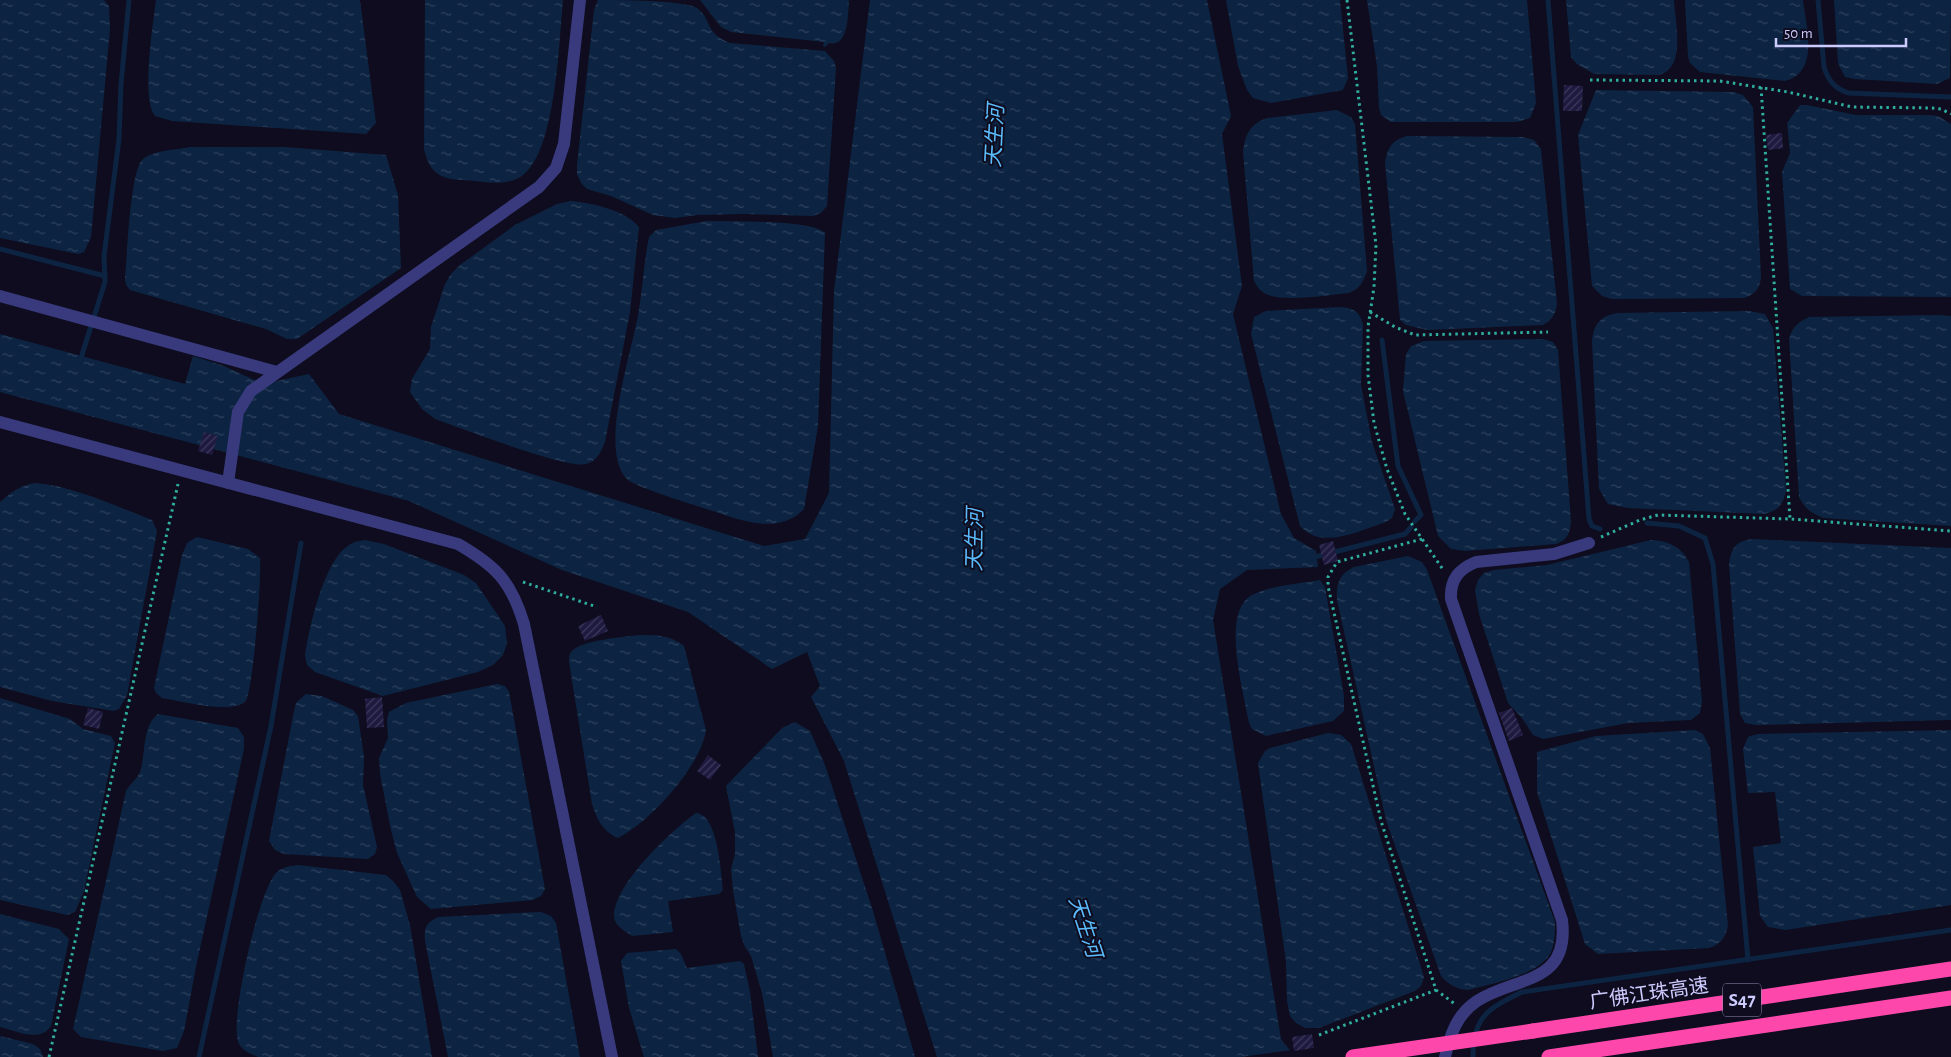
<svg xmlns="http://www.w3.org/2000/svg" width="1951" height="1057" viewBox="0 0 1951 1057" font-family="'Alegreya Sans','Noto Sans SC',sans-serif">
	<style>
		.water { fill: url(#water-ripples) }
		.pier { fill: #0e0c1e }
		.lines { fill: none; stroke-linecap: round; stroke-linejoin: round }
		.stream { stroke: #0c2442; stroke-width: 5 }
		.building { fill: url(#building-hatch) }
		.path { stroke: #2fae9e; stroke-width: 3; stroke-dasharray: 2.5 4; stroke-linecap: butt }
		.minor { stroke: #383a7d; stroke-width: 12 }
		.highway { stroke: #fd47aa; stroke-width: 15 }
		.highway-bridge { stroke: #fd47aa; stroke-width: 15 }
		.labels { text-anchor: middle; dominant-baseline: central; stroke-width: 4; stroke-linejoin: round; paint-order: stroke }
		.shield { fill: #0e0c1e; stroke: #9491bb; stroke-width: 1 }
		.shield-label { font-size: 19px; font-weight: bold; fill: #cdcafe }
		.street-label { font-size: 20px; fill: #cdcafe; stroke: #0e0c1e }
		.water-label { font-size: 21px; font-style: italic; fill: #5abcfd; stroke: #0e0c1e }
	</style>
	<defs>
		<pattern id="water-ripples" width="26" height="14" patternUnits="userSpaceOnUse" patternTransform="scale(1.25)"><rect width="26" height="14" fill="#0c2442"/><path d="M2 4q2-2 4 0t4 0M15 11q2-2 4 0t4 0" fill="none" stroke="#2e425e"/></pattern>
		<pattern id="building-hatch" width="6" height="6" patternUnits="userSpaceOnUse" patternTransform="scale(1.25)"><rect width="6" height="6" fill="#1e193f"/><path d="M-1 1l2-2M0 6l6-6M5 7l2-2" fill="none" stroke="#3e395c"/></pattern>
	</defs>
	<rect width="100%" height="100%" fill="#0e0c1e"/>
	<g class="water">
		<path d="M0,0H104L109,6L110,29L91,237L84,252L78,254L0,238Z"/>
		<path d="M156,0H360L376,123L366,134L172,121L155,116C141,99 153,24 156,0Z"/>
		<path d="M425,0H563C559,41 556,150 523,175C507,188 482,181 464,180C440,179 430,174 424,149Z"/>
		<path d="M598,0C620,0 681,0 697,8C713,20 703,32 730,43L825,51L834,61L836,68L827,206L821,213L813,216L743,214L697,215L675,218L653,215L611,196L587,189L581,183L577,174V165L594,10Z"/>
		<path d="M700,0H849C848,12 849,48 829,43L825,47L823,46L824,42L731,32L721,27Z"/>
		<path d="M870,0H1207L1231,116L1222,134L1242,286L1233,314L1281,514L1294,538L1316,551L1318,567L1247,570L1220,589L1213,620L1281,1039L1295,1057H937L844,761L811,697L820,686L807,652L772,669L688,612L562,570L409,501L0,392V334L185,384L193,356L224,366L263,384L309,374L339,414L764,546L805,539L829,493L834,291Z"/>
		<path d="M1226,0H1340L1348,78L1343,90L1271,103L1253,98L1247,90L1238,66Z"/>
		<path d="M1367,0H1527L1536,103L1530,118L1517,122H1391L1381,115L1379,108L1377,66Z"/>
		<path d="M1566,0H1674C1675,22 1687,68 1659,75L1594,74L1577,64L1571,57Z"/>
		<path d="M1685,0H1803C1806,26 1820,72 1785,81L1700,72L1690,63L1688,57Z"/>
		<path d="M1834,0H1951L1950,78L1937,84L1855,79L1845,77L1838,63Z"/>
		<path d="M1596,90L1733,92L1743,95L1753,107L1761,278C1759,290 1755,294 1744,298L1612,299L1602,296L1592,286L1578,135Z"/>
		<path d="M1800,105H1807L1856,115H1929L1938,116L1951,124V297L1802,296L1790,289L1782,172L1790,153L1787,123Z"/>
		<path d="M1337,110L1351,117L1355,124L1367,271C1363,282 1360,289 1349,293C1329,295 1281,303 1264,293C1259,290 1257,286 1254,281L1243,152C1245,135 1250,124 1267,118Z"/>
		<path d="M1407,136L1523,137L1534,140L1541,149L1557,304C1555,315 1552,320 1543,325L1427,330L1406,325L1400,320L1385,163C1387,148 1392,140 1407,136Z"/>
		<path d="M190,147H285L386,155L398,195L401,268L297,339H287L266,329L130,290L126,285L125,279C127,257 130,173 142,160C152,150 177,150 190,147Z"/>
		<path d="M571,201C592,203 625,210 639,227L630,312L605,442C601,451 598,461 586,464C566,469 461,428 435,419L422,409L410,392L412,379L430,349L431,327L445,284L451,274L460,265L515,225L557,204Z"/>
		<path d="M707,221C731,222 810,219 825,233L818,426L804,509C781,533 748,523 719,513C704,508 634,487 627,479C597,449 634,347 639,309C643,285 644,261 649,237L656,230Z"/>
		<path d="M1341,307C1354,308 1360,312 1363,325L1361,385L1372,442L1395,509L1392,518L1386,522C1360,530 1322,551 1300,526L1251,334L1254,317L1266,311Z"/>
		<path d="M1749,311L1765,314L1773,328L1786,489C1784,504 1778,511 1764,514L1628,508L1608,504L1599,489L1592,342C1593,325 1600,316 1617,313Z"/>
		<path d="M1940,315L1951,316V526L1824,518C1811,513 1805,509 1799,497L1789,338C1793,327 1798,322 1809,317Z"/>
		<path d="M1543,339L1553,342L1558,350L1571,521C1570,532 1568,540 1556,544L1465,551L1451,549L1438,536L1403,391L1406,354L1411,346L1424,341Z"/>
		<path d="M36,483C76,487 115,506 152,520L157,531L127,695L119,709L114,711L52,701L0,687V502C12,492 20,485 36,483Z"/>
		<path d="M197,537L248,549L260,558C262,573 253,696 245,702C229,714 181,701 162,698L156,693L154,688L182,555L187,543Z"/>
		<path d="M1752,539L1951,548V720L1757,725L1745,723L1740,714L1729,564C1731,548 1736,541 1752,539Z"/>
		<path d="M365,540L384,544L464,575L476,583L505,626L507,643L503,655L493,665L478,672L383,696L315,672L307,665L305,656C309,628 325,554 353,543C356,541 361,541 365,540Z"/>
		<path d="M1651,540C1668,541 1681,546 1689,562L1702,701L1700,713L1691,720L1628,723L1543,739L1533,735L1522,718L1508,703L1479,614L1475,590L1478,580L1484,573L1494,570L1547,565Z"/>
		<path d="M1408,556L1422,562L1427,570L1555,922C1555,933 1555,944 1550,954C1538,975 1491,984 1468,990C1456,989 1449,985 1441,976L1386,820L1337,600C1336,584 1339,574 1354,567Z"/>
		<path d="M1320,580L1325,587L1344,696V711L1333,721L1266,736L1252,729L1249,723C1244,693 1220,612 1252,595C1271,585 1299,584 1320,580Z"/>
		<path d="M639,635C657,635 670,635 684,646L706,730C701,766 650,822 618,838C602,831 597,819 592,804L569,662C569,658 569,654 572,651C582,640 624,637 639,635Z"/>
		<path d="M497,684L505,686L509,692L545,889L541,896L533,900L431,909L417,897L397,853L391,830L380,774L379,758L388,738L387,720L389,712L406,703Z"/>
		<path d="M306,694L322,696L353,710L358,716L364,757L363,785L377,847L375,854L368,859L284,854L275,850L269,841L293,716L296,703Z"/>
		<path d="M0,698L70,719L83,729L111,736L115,743L84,891L75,912L67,915L0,900Z"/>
		<path d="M158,714L238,728L244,737V749L197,962L184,1031L177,1048L163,1051L81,1037L73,1029L126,791C130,784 137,779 140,772C146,755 142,725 158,714Z"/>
		<path d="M795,722L810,731L825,765L873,911L915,1057H773L762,993L751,956L745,947L741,936L733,890L731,869L735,854V832L726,786L782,728Z"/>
		<path d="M1695,730L1703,734L1710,748L1728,926C1725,938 1721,944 1709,948L1598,954L1585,944L1537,792V752L1596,736Z"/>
		<path d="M1951,730V905L1785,930L1768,927L1760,916L1753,847L1781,843L1775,792L1748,793L1743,749L1748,737L1758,734Z"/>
		<path d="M1328,733L1341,735L1351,744L1424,977L1421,986L1415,991L1319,1028H1305L1296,1023L1290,1016L1287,1001L1286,962L1258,763L1265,751L1270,748Z"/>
		<path d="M696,813C718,814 721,873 723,890L719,894L668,901L673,932L632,936C625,931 615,926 614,917C613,885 672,830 696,813Z"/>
		<path d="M298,865L386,875L394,882L400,890L410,925L432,1057H258C251,1054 243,1051 239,1044C228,1024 259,888 277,872C283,867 291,866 298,865Z"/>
		<path d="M541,912L551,916L556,923L580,1057H448L425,941C424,927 426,923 438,917Z"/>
		<path d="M0,914L59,929L69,939L51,1026C40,1043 16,1031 0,1027Z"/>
		<path d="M676,949L681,954L687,968L740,961L744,964L750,992L758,1057H644L629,1008L621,961L627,953Z"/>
		<path d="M0,1036L33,1044L40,1049L43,1057H0Z"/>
	</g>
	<path class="pier" d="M1292,1050L1297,1057H1241Z"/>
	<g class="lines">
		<g class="stream">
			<path d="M1548,0L1589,519L1592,526L1600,529"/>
			<path d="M1818,0L1824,67C1828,80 1834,88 1848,93L1951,97"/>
			<path d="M0,249L105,276"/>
			<path d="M1382,340L1398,466L1421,515L1415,521"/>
			<path d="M80,361L105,282L104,256L119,139L121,84L129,0"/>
			<path d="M1647,523L1679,526L1705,538L1713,564L1748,960"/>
			<path d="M1311,558L1405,534L1411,527"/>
			<path d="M199,1057L271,726L301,543"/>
			<path d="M1473,1057C1473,1016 1488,1009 1522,992L1951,930"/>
		</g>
	</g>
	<g class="building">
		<path d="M1564,85L1583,86L1582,111H1563Z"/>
		<path d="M1782,133L1783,148L1768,150L1766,135Z"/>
		<path d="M204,432L218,436L212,455L198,451Z"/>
		<path d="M1333,541L1338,561L1324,565L1319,545Z"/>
		<path d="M601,615L608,631L585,641L578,626Z"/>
		<path d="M382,697L384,727L367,728L365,699Z"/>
		<path d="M88,708L103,712L99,729L83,725Z"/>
		<path d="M1512,708L1523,735L1509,741L1499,713Z"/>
		<path d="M708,755L721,765L710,780L697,771Z"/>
		<path d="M1312,1034L1314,1048L1294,1051L1292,1037Z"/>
	</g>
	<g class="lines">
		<g class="path">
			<path d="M1347,0L1376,245L1374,287L1368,327V375L1374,423L1387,469L1405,514L1444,571"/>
			<path d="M1590,80L1720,81L1788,92L1852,107L1932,108L1941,109L1951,114"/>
			<path d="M1761,87L1790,519"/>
			<path d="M1370,312L1395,327L1415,335L1548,332"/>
			<path d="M1601,537L1640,520L1658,515L1790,519L1951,531"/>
			<path d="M1422,539L1337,562L1328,577V586L1381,821L1436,990L1455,1004"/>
			<path d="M523,582L597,607"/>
			<path d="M1319,1035L1436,990"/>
			<path d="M49,1057L178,484"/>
		</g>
		<g class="minor">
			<path d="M0,296L277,372"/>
			<path d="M0,422L458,544C496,566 511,581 524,624L612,1057"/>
			<path d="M228,483L238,412L251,391L539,187L556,168L564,144L580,0"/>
			<path d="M1445,1057C1450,1035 1457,1014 1477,1001C1516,976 1570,985 1562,920L1451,599C1450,579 1459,569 1476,562L1554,554L1589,543"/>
		</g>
		<g class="highway">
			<path d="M1533,1031L1951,969"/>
			<path d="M1549,1057L1951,998"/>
		</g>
		<path class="highway-bridge" d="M1353,1057L1533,1031"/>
	</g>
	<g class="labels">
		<rect class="shield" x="1723" y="983.5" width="38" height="33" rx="4"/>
		<g class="shield-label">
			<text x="1742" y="1000">S47</text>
		</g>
		<g class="street-label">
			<text transform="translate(1649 994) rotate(-8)">广佛江珠高速</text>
		</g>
		<g class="water-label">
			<text transform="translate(995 136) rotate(-87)">天生河</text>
			<text transform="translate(975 540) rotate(-89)">天生河</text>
			<text transform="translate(1085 927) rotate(72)">天生河</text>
		</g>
	</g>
	<path d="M1776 38v8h130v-8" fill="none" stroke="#cdcafe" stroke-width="2.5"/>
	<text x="1784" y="38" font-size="15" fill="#cdcafe" stroke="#0e0c1e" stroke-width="4" paint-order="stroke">50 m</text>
</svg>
